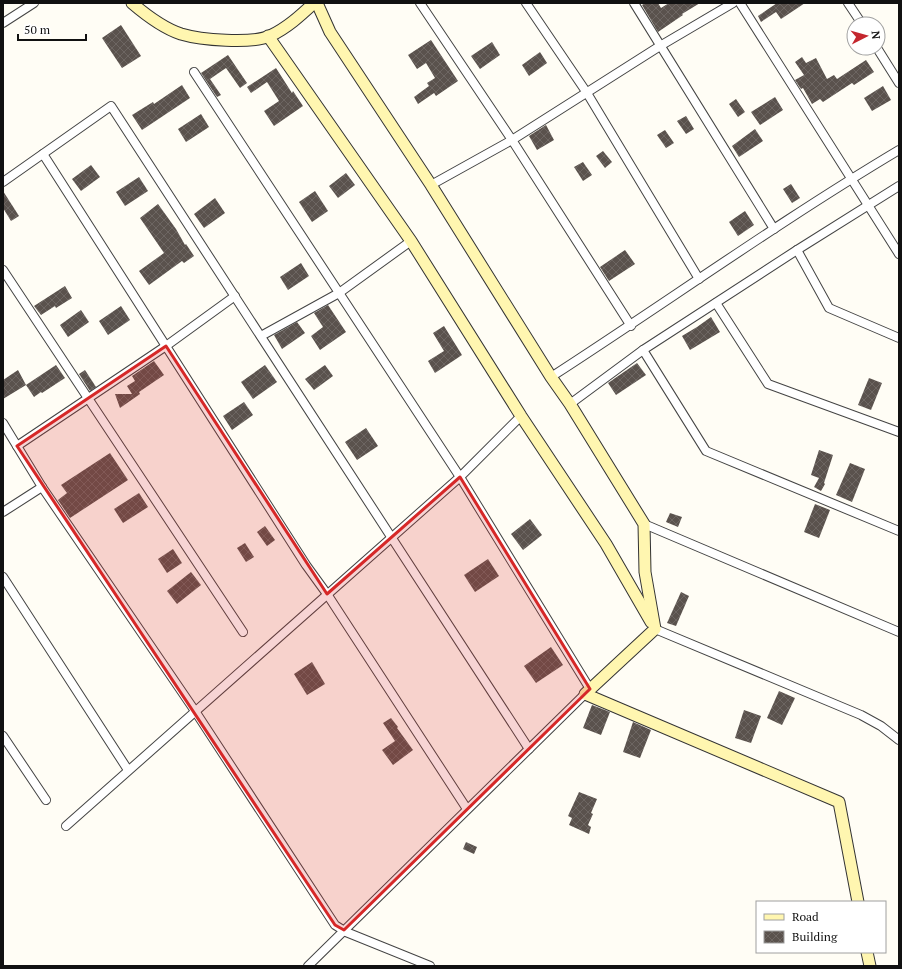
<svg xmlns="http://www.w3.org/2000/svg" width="902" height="969" viewBox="0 0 902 969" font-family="'PT Serif',serif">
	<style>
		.building { fill: url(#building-cross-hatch) }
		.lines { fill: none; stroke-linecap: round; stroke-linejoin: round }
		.street-casing { stroke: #444; stroke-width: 10 }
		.secondary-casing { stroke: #333; stroke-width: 13 }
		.street { stroke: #fff; stroke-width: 8 }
		.secondary { stroke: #fff6b0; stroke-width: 11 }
		.marked { fill: #d62828; fill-opacity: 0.2; stroke: #d62828; stroke-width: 3; stroke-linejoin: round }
	</style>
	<defs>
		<pattern id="building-cross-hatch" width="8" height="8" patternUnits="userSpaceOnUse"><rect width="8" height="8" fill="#5a524d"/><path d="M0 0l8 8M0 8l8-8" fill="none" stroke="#6d6662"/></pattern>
	</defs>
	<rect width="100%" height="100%" fill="#fffdf5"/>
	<g class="building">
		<path d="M645,3H658L661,8L669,3H700L682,14L683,15L658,32L642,5Z"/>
		<path d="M777,3H805L781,19L776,12L761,22L758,16Z"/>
		<path d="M121,25L141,56L122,68L102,38Z"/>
		<path d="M431,40L458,81L436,96L434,93L418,104L414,97L429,86L427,83L435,78L426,63L417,69L408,55Z"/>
		<path d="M492,42L500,55L480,69L471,56Z"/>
		<path d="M540,52L547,63L529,76L522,65Z"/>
		<path d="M228,55L247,83L240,88L226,68L210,79L221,95L217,97L201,73Z"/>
		<path d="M802,57L806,63L816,58L827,79L834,75L837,79L866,60L874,72L854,85L852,83L823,102L820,99L812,104L803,88L801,89L795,80L804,75L795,62Z"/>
		<path d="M276,68L292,93L293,91L303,106L274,126L264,111L279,101L267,82L251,93L247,87Z"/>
		<path d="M182,85L190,98L142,130L132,115L153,102L154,104Z"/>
		<path d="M883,86L891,100L872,111L864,98Z"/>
		<path d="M775,97L783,110L760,125L751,112Z"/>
		<path d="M736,99L745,112L738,117L729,104Z"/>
		<path d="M201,114L209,127L186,142L178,129Z"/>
		<path d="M686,116L694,129L686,134L677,121Z"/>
		<path d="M546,125L554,140L537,150L529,136Z"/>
		<path d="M755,129L763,141L739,157L732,146Z"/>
		<path d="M665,130L674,143L666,148L657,135Z"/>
		<path d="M603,151L612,162L605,168L596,156Z"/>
		<path d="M583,162L592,175L583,181L574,167Z"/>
		<path d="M91,165L100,177L81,191L72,179Z"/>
		<path d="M346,173L355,185L338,198L329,186Z"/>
		<path d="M139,177L148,191L125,206L116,192Z"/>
		<path d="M791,184L800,198L792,203L783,189Z"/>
		<path d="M3,191L19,216L11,221L3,208Z"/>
		<path d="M315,191L328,211L312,222L299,202Z"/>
		<path d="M215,198L225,213L204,228L194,214Z"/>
		<path d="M158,204L176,229L185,245L186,244L194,256L184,263L182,261L149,285L139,271L164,253L140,218Z"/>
		<path d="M745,211L754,225L738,236L729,222Z"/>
		<path d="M625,250L635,264L609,281L600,267Z"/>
		<path d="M301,263L309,276L288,290L280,277Z"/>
		<path d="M65,286L72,298L56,308L55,306L41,315L34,306Z"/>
		<path d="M328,305L346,332L320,350L311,336L323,327L314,313Z"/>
		<path d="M121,306L130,320L108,335L99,321Z"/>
		<path d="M81,310L89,322L68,337L60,325Z"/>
		<path d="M711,317L720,332L690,350L682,336L697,327Z"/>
		<path d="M297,322L305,333L282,349L274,335Z"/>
		<path d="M444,326L462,355L435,373L428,361L444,351L433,333Z"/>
		<path d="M154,361L164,375L139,392L140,394L120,408L115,394H132L127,386L135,381L132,376Z"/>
		<path d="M637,363L646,375L616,395L608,383Z"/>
		<path d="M56,365L65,378L42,393L41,392L34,397L26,385L3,399V380L18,370L26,385Z"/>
		<path d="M265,365L277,382L253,399L241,382Z"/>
		<path d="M325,365L333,376L314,390L305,379Z"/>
		<path d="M85,370L96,387L90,391L79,374Z"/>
		<path d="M869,378L882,383L871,410L858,405Z"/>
		<path d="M244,402L253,415L232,430L223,416Z"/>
		<path d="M366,428L378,446L357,460L345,442Z"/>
		<path d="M819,450L833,455L824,483L825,484L821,491L814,487L819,478L811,475Z"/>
		<path d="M110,453L128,480L70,518L58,500L67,493L61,485Z"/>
		<path d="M850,463L865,469L852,502L836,495Z"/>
		<path d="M139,493L148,507L123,523L114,509Z"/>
		<path d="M815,504L830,510L819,538L804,532Z"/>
		<path d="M670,513L682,517L678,527L666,522Z"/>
		<path d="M530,519L542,535L523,550L511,534Z"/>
		<path d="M265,526L275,540L267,546L257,532Z"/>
		<path d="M245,543L254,557L246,562L237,548Z"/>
		<path d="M173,549L182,563L167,573L158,559Z"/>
		<path d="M488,559L499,576L475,592L464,575Z"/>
		<path d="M191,572L201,585L177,604L167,591Z"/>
		<path d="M681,592L689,596L676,626L667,623Z"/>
		<path d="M551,647L563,665L536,683L524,666Z"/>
		<path d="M312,662L325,684L307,695L294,674Z"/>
		<path d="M779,691L795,698L782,725L767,718Z"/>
		<path d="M592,705L610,712L601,735L583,728Z"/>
		<path d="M744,710L761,716L751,743L735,738Z"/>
		<path d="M391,718L398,727L397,728L413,750L393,765L382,750L395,741L383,723Z"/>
		<path d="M633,722L651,730L640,758L623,752Z"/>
		<path d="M579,792L597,799L591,813L593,814L588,825L591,827L589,834L569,825L572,818L568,816Z"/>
		<path d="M466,842L477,847L474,854L463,849Z"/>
	</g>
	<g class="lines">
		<g class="street-casing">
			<g id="street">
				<path d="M420,3L512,140L631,326"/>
				<path d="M526,3L587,93L699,279"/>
				<path d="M634,3L774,229"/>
				<path d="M740,3L899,254"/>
				<path d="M848,3L862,24"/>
				<path d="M3,23L34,3"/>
				<path d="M877,48L899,83"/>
				<path d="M194,72L460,477L590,689"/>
				<path d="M43,154L306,565L327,594L467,809"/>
				<path d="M3,182L111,106L529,749"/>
				<path d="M431,185L512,140L660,46L733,3"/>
				<path d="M797,250L829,308L899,338"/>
				<path d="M3,270L243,632"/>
				<path d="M716,303L768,384L899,432"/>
				<path d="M261,336L339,293L411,241"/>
				<path d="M643,350L706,451L899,531"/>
				<path d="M551,377C667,302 780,221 899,150"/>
				<path d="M570,404L643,350L797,250L899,186"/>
				<path d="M3,423L42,487L195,711L335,925L346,932L430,966"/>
				<path d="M17,446L166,346L235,296"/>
				<path d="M3,512L42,487"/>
				<path d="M644,524L899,632"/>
				<path d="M3,577L128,770"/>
				<path d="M655,629L861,715L881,726L899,740"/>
				<path d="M3,736L46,800"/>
				<path d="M66,826L460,477L521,416"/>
				<path d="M308,966L585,694"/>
			</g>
		</g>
		<g class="secondary-casing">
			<g id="secondary">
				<path d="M132,3C146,15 163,28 181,34C201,40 251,44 270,36C287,28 300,16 314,3"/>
				<path d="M317,3L330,32L431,185L551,377L570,404L644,524L645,572L655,629"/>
				<path d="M268,36L411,241L521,416L606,544L651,622"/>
				<path d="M655,629L585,694L839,802L858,902"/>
				<path d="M867,952L870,966"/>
			</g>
		</g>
		<use href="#street" class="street"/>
		<use href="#secondary" class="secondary"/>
	</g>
	<path class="marked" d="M166,346L327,594L460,477L590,689L344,930L335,925L17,446Z"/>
	<rect width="902" height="969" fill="none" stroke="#111111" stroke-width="8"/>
	<rect x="756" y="901" width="130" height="52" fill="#ffffff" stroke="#a0a0a0"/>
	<rect x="764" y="914" width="20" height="6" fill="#fff6b0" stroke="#a0a0a0"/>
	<text x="792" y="921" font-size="12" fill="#111111">Road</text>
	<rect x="764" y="931" width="20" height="12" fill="url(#building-cross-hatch)" stroke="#a0a0a0"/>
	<text x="792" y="941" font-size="12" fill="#111111">Building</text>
	<g transform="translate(866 36) rotate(84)"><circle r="19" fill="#ffffff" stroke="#a0a0a0"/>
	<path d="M0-3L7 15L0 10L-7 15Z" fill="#c4262e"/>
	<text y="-6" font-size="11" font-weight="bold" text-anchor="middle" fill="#111111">N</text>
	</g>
	<path d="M18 34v6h68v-6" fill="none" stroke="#111111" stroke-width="2"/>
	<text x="24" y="34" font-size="12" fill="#111111" stroke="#ffffff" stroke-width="3" paint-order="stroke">50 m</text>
</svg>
